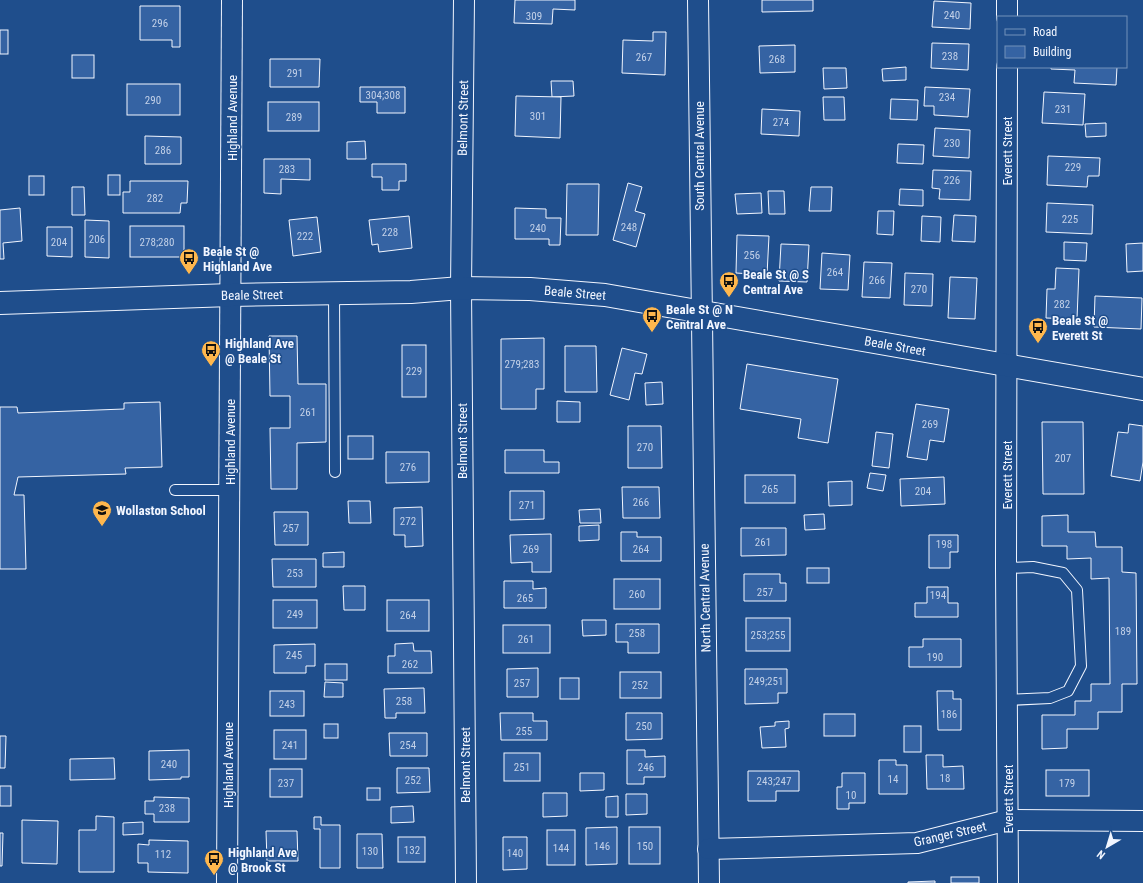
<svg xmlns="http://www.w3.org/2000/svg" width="1143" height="883" viewBox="0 0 1143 883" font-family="'Roboto Condensed',sans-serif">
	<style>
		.building { fill: #3563a3; stroke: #f2f6ff }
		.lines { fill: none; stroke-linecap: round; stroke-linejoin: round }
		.lane-casing { stroke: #f2f6ff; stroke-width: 12 }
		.street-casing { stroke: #f2f6ff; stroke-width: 22 }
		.secondary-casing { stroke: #f2f6ff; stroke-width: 24 }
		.lane { stroke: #1f4e8c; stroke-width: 10 }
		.street { stroke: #1f4e8c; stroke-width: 20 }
		.secondary { stroke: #1f4e8c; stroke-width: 22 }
		.labels { text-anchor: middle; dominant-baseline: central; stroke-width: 3; stroke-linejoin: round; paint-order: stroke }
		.number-label { font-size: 11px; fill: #c3d1e8 }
		.street-label { font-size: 13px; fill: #f2f6ff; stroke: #1f4e8c }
		.poi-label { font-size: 13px; font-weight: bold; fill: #f2f6ff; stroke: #1f4e8c; text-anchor: start }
	</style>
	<rect width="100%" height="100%" fill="#1f4e8c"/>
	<g class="building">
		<path d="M515,0H575V10L553,9L552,24L514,23Z"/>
		<path d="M762,0H813V11L762,12Z"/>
		<path d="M934,1L971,3L970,29L932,27Z"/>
		<path d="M140,6H180V47H172V40H140Z"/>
		<rect x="0" y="30" width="8" height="24"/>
		<path d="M653,32H666L665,75L622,73L623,40L653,41Z"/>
		<path d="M932,43L969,44L968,70L931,68Z"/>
		<path d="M795,45V72L760,73L759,46Z"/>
		<rect x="72" y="55" width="22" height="23"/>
		<path d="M270,59H320L319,87H270Z"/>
		<path d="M906,67V80L883,81L882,69Z"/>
		<path d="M1051,67H1117L1116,85L1074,83L1075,70L1051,69Z"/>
		<path d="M823,68H846L847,88L824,89Z"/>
		<path d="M551,81H573L574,96L552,97Z"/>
		<rect x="127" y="84" width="53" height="31"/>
		<path d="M360,87H405V113H377V102H360Z"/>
		<path d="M925,87L970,89L968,117L934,115V106H924Z"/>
		<path d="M1044,92L1085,94L1083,125L1042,123Z"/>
		<path d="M516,96L561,97L560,138L515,136Z"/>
		<path d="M823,97H844L845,120H824Z"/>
		<path d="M891,99L918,100L917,120L890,119Z"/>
		<rect x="268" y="102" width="51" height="29"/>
		<path d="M762,109L800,111L799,136L761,134Z"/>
		<path d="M1106,123V136L1086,137L1085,124Z"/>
		<path d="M935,128L970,130L969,158L933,156Z"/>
		<path d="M145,136L181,137V164H145Z"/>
		<path d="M365,141L366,159H347V142Z"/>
		<path d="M898,144L924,145L923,164L897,163Z"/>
		<path d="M1048,156L1100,158L1099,176H1088L1087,187L1047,185Z"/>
		<path d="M264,159H310V180L281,179V194L264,193Z"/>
		<path d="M372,164H406V181H399V190H382V177H372Z"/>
		<path d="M933,170L971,171L970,200L939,199L940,189L932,188Z"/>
		<rect x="108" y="175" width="12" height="20"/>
		<rect x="29" y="176" width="15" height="19"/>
		<path d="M130,181H188L187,203H181L180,213H123V192H130Z"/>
		<path d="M628,183L642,187L635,211L645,214L636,247L613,240Z"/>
		<path d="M567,184H599L598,235H566Z"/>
		<path d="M72,187H84L85,215H72Z"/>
		<path d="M811,187H832L831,211H809Z"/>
		<path d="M900,189L923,190V206L899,205Z"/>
		<path d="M768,191H784L785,214H769Z"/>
		<path d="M761,193L762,213L737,214L735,194Z"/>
		<path d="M1047,203L1093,205L1092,234L1046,232Z"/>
		<path d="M20,208L22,241L3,243L4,259H0V210Z"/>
		<path d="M515,208L546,209V218H561L560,245H549V239H515Z"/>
		<path d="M878,211H894L893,235L877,234Z"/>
		<path d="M954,215L976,216L975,242L952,241Z"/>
		<path d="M409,216L412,248L379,252L378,244L372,245L369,220Z"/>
		<path d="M922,216L941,217L940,242L921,241Z"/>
		<path d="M317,217L321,252L293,256L289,220Z"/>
		<path d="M85,220L109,221V258L85,257Z"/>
		<rect x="130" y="226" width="54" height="31"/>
		<path d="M47,227H72V257L47,256Z"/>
		<path d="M737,235L769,236L767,275L736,273Z"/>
		<path d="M1064,242L1087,243L1086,261L1064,260Z"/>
		<path d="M1143,243V271L1127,272L1126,244Z"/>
		<path d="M781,244L809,245L807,282L779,281Z"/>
		<path d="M822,253L850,255L848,290L820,289Z"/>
		<path d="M864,262L892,263L890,298L862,297Z"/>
		<path d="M1056,268L1079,269L1077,319L1046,318L1047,289H1055Z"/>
		<path d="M905,273L933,274L932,306L904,305Z"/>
		<path d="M950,277L977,278L975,319L948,318Z"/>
		<path d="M1095,296L1142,298L1141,329L1094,327Z"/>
		<path d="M269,336H297L298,384H326V442L297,443V489H271L270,428H290V396H270Z"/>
		<path d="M544,338V389H536V409H501V339Z"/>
		<rect x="402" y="345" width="24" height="52"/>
		<path d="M565,346H596L597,392H565Z"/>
		<path d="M622,348L647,354L642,374L635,373L629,400L610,395Z"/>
		<path d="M747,364L838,379L828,443L798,438L801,419L740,409Z"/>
		<path d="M662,382L663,404L646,405L645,383Z"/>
		<path d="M557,401L580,402V422H557Z"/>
		<path d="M160,402L162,467L125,468L126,474L18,477L14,495H24L26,569H0V407H17L18,413L124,409V403Z"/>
		<path d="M916,404L949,409L944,442L930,440L927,460L907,457Z"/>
		<path d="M1042,422H1083L1084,494H1043Z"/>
		<path d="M1129,424L1143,426V462L1140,481L1111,476L1118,432L1128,433Z"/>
		<path d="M628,426H661L662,468H628Z"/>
		<path d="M876,432L893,434L889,468L872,466Z"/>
		<rect x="348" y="436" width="25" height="23"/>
		<path d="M505,450H544V462H559V473H505Z"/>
		<path d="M386,452H429V482L386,483Z"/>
		<path d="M870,473L886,475L883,491L867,488Z"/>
		<rect x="745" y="475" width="50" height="28"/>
		<path d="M944,477L945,504L901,506L900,479Z"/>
		<path d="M852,481V505L829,506L828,482Z"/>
		<path d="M622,487H659L660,518H623Z"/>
		<path d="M510,491H544V519L510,520Z"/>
		<path d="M348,501H370L371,523H349Z"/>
		<path d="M422,507L423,546L405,547V535H394V508Z"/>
		<path d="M600,509L601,523H580L579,510Z"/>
		<path d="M274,512H308V545H275Z"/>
		<path d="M824,514L825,529L805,530L804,515Z"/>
		<path d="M1068,515V532H1095L1096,547H1122V572L1136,573L1137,684H1122V712H1098V729H1067V748L1042,749V715H1075V701H1091V684H1110L1109,578L1091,579V558L1067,559V546H1042V516Z"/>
		<path d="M599,525V540L579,541V526Z"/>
		<path d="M741,528H786V555L741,556Z"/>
		<path d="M621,532H637V537H661V561H621Z"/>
		<path d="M551,534V572H532V562L511,563L510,535Z"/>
		<path d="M929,535H958V552H950V568H929Z"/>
		<path d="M344,552V567H323V553Z"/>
		<path d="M272,559H316V587H273Z"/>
		<rect x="807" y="568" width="22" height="15"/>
		<path d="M744,574H780V583H786V601H744Z"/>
		<rect x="614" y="579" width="46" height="30"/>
		<path d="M504,581H533V589L546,588V608H504Z"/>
		<path d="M343,586H365V610H344Z"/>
		<path d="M927,587H948V603H958V617H915V603H927Z"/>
		<rect x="273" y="600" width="44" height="28"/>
		<rect x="387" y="600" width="42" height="31"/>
		<rect x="746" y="618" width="44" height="33"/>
		<path d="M582,620H606V635L583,636Z"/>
		<path d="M616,624H659V653H628V642H616Z"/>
		<rect x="503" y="625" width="47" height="28"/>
		<path d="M923,639H961V667H909V647H923Z"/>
		<path d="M413,643L414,651H431L432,673H388V656H395V644Z"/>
		<path d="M315,644V666H306V673H274V645Z"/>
		<rect x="325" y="664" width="22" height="16"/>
		<path d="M538,668V697H507V669Z"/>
		<path d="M745,669H787V693H778V703L745,704Z"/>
		<rect x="620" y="672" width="41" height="26"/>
		<rect x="560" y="678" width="19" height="21"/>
		<path d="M325,682L343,683V697H324Z"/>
		<path d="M424,688L425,713H396V718H385L384,689Z"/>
		<rect x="270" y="691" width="34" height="25"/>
		<path d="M937,691H953V699H961V730H938Z"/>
		<path d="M500,713H533V721H547V740H501Z"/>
		<path d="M626,713H662V739L626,740Z"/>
		<rect x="824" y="714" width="31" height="22"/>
		<path d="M789,721V728L785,729L786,747L762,748L760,727L775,726V722Z"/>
		<rect x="324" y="724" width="14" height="14"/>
		<rect x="904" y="726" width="17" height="26"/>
		<rect x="274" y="730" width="32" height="29"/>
		<path d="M389,733H427V756H390Z"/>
		<path d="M0,736H6L5,768H0Z"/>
		<path d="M189,750V777H181V779L149,780V751Z"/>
		<path d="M627,750H645V757L665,756V777H644V784H627Z"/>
		<rect x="504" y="753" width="36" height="28"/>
		<path d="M926,755H943V767L963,766L964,789H927Z"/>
		<path d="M114,758L115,779L70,780V759Z"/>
		<path d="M879,760H896V765H907V794H879Z"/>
		<path d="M397,768H429L430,792L397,793Z"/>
		<rect x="270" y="769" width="32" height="28"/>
		<rect x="1046" y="770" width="43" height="26"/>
		<path d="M748,771H799V791H776V801H748Z"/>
		<path d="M580,773H604V790L580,791Z"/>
		<path d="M842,773H865V803H849V809H837V787H842Z"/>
		<rect x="0" y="786" width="11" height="20"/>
		<rect x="367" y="788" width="13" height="12"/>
		<path d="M543,793H567V816L543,817Z"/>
		<path d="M626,794H647V814L626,815Z"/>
		<path d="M618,796V817H606V797Z"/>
		<path d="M154,797L189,798V822H154V814H145V801H154Z"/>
		<path d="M413,806L414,822L391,823V807Z"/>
		<path d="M96,816L114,817V872H79V830H96Z"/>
		<path d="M314,817H321V825H340V868H320V829H314Z"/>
		<path d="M22,820L58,821L57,864L22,863Z"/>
		<path d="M143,822V834L123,835V823Z"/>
		<path d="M617,827V864L586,865V828Z"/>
		<rect x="629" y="827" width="31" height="37"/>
		<rect x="547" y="830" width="28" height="35"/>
		<path d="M266,831H297L298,861H267Z"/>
		<path d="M0,833H3L2,866H0Z"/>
		<path d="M357,834H382L383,868H357Z"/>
		<rect x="398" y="837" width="27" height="25"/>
		<path d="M503,837H527V869L503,870Z"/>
		<path d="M149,840L188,841V873L148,872V863H138V844L149,845Z"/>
		<rect x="951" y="877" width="28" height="6"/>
		<path d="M935,881V883H908V882Z"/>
	</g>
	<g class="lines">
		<g class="lane-casing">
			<g id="lane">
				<path d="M334,293L335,472"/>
				<path d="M175,490H230"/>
				<path d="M1006,568L1033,567L1063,573L1077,590L1081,666L1068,691L1050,698L1008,700"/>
			</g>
		</g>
		<g class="street-casing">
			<g id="street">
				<path d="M464,0L461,288L466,883"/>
				<path d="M698,0L709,883"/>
				<path d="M1007,0V17"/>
				<path d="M1007,67L1006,568L1008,883"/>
				<path d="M708,849L917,843L1008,820L1143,821"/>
				<path d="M227,883L232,0"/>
			</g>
		</g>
		<g class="secondary-casing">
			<path id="secondary" d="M0,303L231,295L411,292L461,288L530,289L605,295L1143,389"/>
		</g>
		<use href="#lane" class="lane"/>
		<use href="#street" class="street"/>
		<use href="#secondary" class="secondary"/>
	</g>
	<defs>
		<g id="bus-pin" transform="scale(1)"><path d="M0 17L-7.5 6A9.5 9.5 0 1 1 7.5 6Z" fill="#ffb74d" stroke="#1f4e8c"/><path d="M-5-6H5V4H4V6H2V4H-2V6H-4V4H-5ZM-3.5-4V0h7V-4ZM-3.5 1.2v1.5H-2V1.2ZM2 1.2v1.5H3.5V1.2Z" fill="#111"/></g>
		<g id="school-pin" transform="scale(1)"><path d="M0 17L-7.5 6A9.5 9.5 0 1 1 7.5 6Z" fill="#ffb74d" stroke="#1f4e8c"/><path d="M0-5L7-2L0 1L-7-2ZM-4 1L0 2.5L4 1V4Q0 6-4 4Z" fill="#111"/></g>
	</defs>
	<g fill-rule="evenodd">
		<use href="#bus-pin" x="189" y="258"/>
		<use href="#bus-pin" x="729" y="281"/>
		<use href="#bus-pin" x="652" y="316"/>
		<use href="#bus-pin" x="1038" y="327"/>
		<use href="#bus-pin" x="211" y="350"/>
		<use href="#school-pin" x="102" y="510"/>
		<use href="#bus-pin" x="214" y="859"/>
	</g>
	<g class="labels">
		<g class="number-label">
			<text x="952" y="15">240</text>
			<text x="534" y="16">309</text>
			<text x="160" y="23">296</text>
			<text x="950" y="56">238</text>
			<text x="644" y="57">267</text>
			<text x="777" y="59">268</text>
			<text x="295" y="73">291</text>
			<text x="383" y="95">304;308</text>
			<text x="947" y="97">234</text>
			<text x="153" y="100">290</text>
			<text x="1063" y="109">231</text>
			<text x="538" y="116">301</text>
			<text x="294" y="117">289</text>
			<text x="781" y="122">274</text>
			<text x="952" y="143">230</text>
			<text x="163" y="150">286</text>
			<text x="1073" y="167">229</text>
			<text x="287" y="169">283</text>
			<text x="952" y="180">226</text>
			<text x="155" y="198">282</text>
			<text x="1070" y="219">225</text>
			<text x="629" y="227">248</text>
			<text x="538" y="228">240</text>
			<text x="390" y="232">228</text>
			<text x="305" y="236">222</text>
			<text x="97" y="239">206</text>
			<text x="59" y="242">204</text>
			<text x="157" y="242">278;280</text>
			<text x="752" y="255">256</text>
			<text x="835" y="272">264</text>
			<text x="877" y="280">266</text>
			<text x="919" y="289">270</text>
			<text x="1062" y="304">282</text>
			<text x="522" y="364">279;283</text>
			<text x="414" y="371">229</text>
			<text x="308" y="412">261</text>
			<text x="930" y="424">269</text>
			<text x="645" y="447">270</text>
			<text x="1063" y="458">207</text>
			<text x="408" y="467">276</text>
			<text x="770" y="489">265</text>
			<text x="923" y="491">204</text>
			<text x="641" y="502">266</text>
			<text x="527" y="505">271</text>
			<text x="408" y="521">272</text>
			<text x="291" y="528">257</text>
			<text x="763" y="542">261</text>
			<text x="944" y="544">198</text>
			<text x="531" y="549">269</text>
			<text x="641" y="549">264</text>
			<text x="295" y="573">253</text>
			<text x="765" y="592">257</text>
			<text x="637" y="594">260</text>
			<text x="938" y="595">194</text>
			<text x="525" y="598">265</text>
			<text x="295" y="614">249</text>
			<text x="408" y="615">264</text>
			<text x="1123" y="631">189</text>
			<text x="637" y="633">258</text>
			<text x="768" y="635">253;255</text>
			<text x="526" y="639">261</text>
			<text x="294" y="655">245</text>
			<text x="935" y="657">190</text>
			<text x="410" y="664">262</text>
			<text x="766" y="681">249;251</text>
			<text x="522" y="683">257</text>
			<text x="640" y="685">252</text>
			<text x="404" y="701">258</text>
			<text x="287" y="704">243</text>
			<text x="949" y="714">186</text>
			<text x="644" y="726">250</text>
			<text x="524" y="731">255</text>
			<text x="290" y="745">241</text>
			<text x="408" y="745">254</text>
			<text x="169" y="764">240</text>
			<text x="522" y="767">251</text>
			<text x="646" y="767">246</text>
			<text x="945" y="778">18</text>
			<text x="893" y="779">14</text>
			<text x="413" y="780">252</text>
			<text x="774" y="781">243;247</text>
			<text x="286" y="783">237</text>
			<text x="1067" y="783">179</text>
			<text x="851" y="795">10</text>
			<text x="167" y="808">238</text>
			<text x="602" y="846">146</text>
			<text x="645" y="846">150</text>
			<text x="561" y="848">144</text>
			<text x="412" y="850">132</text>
			<text x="370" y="851">130</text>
			<text x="515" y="853">140</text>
			<text x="163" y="854">112</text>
		</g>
		<g class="street-label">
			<text transform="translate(232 118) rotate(-90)">Highland Avenue</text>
			<text transform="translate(463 118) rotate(-89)">Belmont Street</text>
			<text transform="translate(1007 151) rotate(-90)">Everett Street</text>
			<text transform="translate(699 156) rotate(-90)">South Central Avenue</text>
			<text transform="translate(575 293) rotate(5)">Beale Street</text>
			<text transform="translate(252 295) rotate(-1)">Beale Street</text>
			<text transform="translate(895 346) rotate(10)">Beale Street</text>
			<text transform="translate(462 441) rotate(-90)">Belmont Street</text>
			<text transform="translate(230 442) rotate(-90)">Highland Avenue</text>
			<text transform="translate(1007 475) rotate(-90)">Everett Street</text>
			<text transform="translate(705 598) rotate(-91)">North Central Avenue</text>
			<text transform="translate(228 765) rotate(-90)">Highland Avenue</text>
			<text transform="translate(465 765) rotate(-90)">Belmont Street</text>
			<text transform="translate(1008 799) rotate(-90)">Everett Street</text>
			<text transform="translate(950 834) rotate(-13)">Granger Street</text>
		</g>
		<g class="poi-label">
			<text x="203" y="251">Beale St @<tspan x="203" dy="15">Highland Ave</tspan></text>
			<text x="743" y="274">Beale St @ S<tspan x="743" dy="15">Central Ave</tspan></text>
			<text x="666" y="309">Beale St @ N<tspan x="666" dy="15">Central Ave</tspan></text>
			<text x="1052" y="320">Beale St @<tspan x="1052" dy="15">Everett St</tspan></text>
			<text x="225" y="343">Highland Ave<tspan x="225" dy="15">@ Beale St</tspan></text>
			<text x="116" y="510">Wollaston School</text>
			<text x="228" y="852">Highland Ave<tspan x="228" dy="15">@ Brook St</tspan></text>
		</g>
	</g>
	<rect x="997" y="16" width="130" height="52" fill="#1f4e8c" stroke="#7391ba"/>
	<rect x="1005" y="29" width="20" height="6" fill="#1f4e8c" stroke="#7391ba"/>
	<text x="1033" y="36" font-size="12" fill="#f2f6ff">Road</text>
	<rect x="1005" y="46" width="20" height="12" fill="#3563a3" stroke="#7391ba"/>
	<text x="1033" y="56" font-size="12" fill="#f2f6ff">Building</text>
	<g transform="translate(1107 847) rotate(218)" stroke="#1f4e8c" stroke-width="3" paint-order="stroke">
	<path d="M0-3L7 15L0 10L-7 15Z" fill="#f2f6ff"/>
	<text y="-6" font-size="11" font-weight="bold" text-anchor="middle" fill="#f2f6ff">N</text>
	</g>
</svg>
